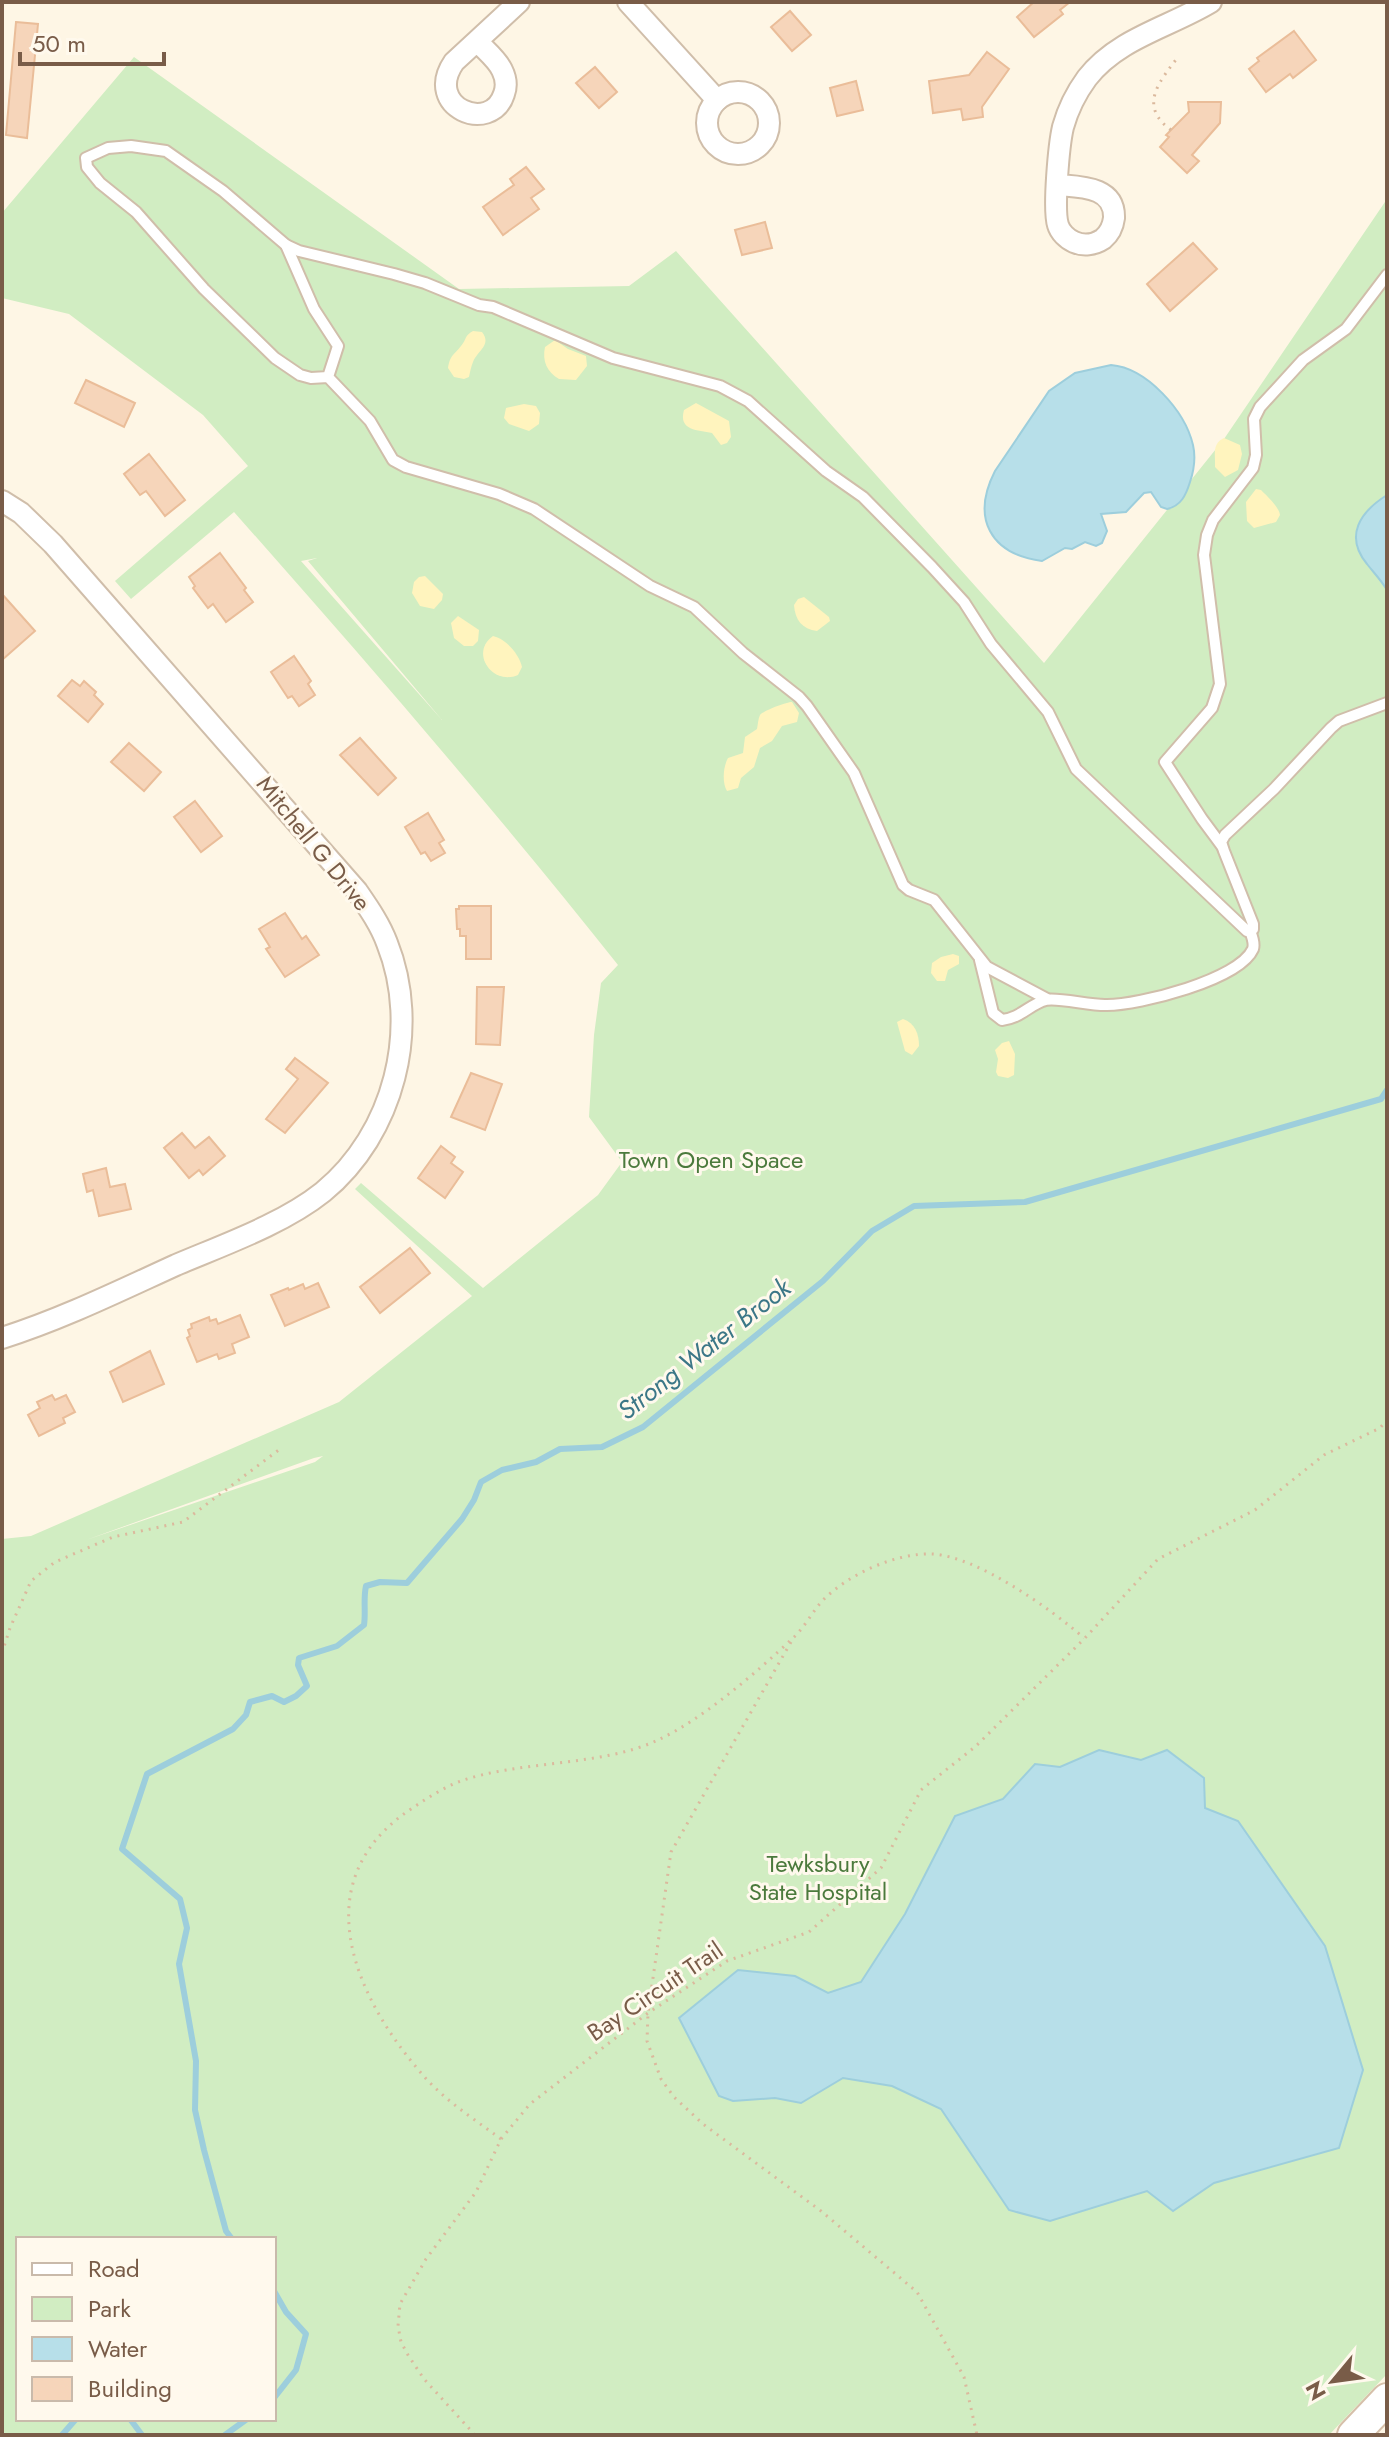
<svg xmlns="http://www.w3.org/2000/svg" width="1389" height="2437" viewBox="0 0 1389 2437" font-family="Jost,sans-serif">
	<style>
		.green { fill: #d1edc2; fill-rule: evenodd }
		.sand { fill: #fff4be }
		.water { fill: #b7dfe9; stroke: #9dcedc; stroke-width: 2 }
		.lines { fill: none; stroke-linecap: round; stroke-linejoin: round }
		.stream { stroke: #9dcedc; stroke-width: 6 }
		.building { fill: #f6d5ba; stroke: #eabd99; stroke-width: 2 }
		.lane-casing { stroke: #d0beaa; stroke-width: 14 }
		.street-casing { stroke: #d0beaa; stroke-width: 24 }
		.secondary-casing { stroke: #d6c0aa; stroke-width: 34 }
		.path { stroke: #dbb99d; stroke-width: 3; stroke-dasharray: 2 6; stroke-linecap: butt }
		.lane { stroke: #fff; stroke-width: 10 }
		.street { stroke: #fff; stroke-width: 20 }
		.secondary { stroke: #fff; stroke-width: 30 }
		.labels { text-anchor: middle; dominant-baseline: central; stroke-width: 6; stroke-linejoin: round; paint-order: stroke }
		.street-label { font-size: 24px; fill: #795c48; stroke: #fff9ed }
		.park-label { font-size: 24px; fill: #4b7a3c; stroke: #fff9ed }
		.water-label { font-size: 26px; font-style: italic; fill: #3c7787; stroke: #fff9ed }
	</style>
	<rect width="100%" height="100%" fill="#fef6e5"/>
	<path class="green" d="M134,57L459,289L629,286L676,251L1044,663L1224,439L1387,199V2374L1329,2435H2V1539L31,1536L339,1402L472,1296L355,1189L361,1183L483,1288L598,1195L622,1162L589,1117L594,1035L601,983L618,965C495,810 365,660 234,512L131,599L115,581L248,466L203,415L69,314L2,298V213ZM317,558L308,561L442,720L301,561ZM323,1456L315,1462L86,1540L314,1458ZM18,2239H274V2419H18Z"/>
	<g class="sand">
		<path d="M473,331L482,332C492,345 478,350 473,362C471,367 470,372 469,377L464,379L454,377L448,368C450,355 454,355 461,346C467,339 464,336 473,331Z"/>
		<path d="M555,340L568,349L586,356L587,366L576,380L559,379C547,372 542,361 545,347Z"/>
		<path d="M696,403L729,421L731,437L727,443L721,445L712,433C698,430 678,431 684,410Z"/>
		<path d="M524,404L536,406L540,413L539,424L529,431L509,424L504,418L506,408Z"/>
		<path d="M1224,438L1240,445L1242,454L1238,470L1225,477L1215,467C1216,456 1211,444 1224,438Z"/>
		<path d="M1256,489L1261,490C1267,496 1279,507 1280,515L1276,522L1254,528L1247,521L1246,502Z"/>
		<path d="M425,576L443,594L442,600L434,609L420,606L412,593L414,582L419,577Z"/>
		<path d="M804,597L829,617L830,621L817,631C802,629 795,620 794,605L798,599Z"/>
		<path d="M458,616L479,630L478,641L473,646H464L454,638L451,623Z"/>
		<path d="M493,636C506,639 519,654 522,667L518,675C493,686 469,653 493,636Z"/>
		<path d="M792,702L799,713L797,722L782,726L772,741L760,748L754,767L741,778L738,788L727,791C722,783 723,767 728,758L743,753L745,737L757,729C758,724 758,719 760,715C763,711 786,702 792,702Z"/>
		<path d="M953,954L959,956V964L948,970L945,981H937L931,973L932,963L941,957Z"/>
		<path d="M903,1019C915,1023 919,1034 919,1046L912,1055L905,1051L897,1022Z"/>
		<path d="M1009,1041L1015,1054L1014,1075L1008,1078L998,1076L996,1072L998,1059L995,1050L1002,1043Z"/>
	</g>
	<g class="water">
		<path d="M1111,365C1147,368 1185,411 1193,445C1196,458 1194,470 1190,482C1186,495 1181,506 1167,509L1161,507L1151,492L1144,493L1126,512L1101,514L1107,531L1102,543L1096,546L1085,542L1072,549L1065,548L1042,561C990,554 971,518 995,471L1049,391L1075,373Z"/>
		<path d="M1387,495V590C1381,580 1374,573 1367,564C1344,536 1360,512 1387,495Z"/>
		<path d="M1099,1750L1141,1760L1167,1750L1204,1778L1205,1808L1238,1821L1325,1946L1363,2070L1339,2148L1214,2183L1173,2211L1147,2191L1050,2221L1009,2210L941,2109L892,2086L843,2078L801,2103L775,2098L733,2101L719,2096L679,2018L738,1970L795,1976L828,1993L861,1982L905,1914L955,1816L1003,1799L1035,1764L1060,1767Z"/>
	</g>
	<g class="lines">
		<g class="stream">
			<path d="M232,2239L226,2231L204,2150L195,2110L196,2061L179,1964L187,1928L180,1899L122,1849L147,1774L233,1729L246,1715L250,1702L272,1696L284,1702L296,1696L307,1686L298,1665L299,1658L337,1646L364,1625C366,1612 363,1599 366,1586L380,1582L407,1583L462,1519L474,1500L481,1482L502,1470L536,1462L560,1449L602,1447L643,1427L823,1281L872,1231L914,1206L1025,1202L1381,1099L1387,1090"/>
			<path d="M274,2291L286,2312L306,2334L296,2370L274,2398"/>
			<path d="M130,2419L142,2435"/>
			<path d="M62,2435L76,2419"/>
			<path d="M225,2435L247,2419"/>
		</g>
	</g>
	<g class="building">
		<path d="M1034,2H1070L1060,10L1063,14L1034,37L1017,17Z"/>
		<path d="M790,11L811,35L792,51L771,27Z"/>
		<path d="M16,22L38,24L27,138L6,135Z"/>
		<path d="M1294,31L1316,60L1293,78L1290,74L1266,92L1249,69L1259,61L1257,58Z"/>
		<path d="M987,52L1009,69L982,107L983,117L963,120L961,109L933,113L929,81L969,75Z"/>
		<path d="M595,67L617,92L599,108L576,83Z"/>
		<path d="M856,81L863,110L837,116L830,88Z"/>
		<path d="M1188,102H1221L1220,123L1192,155L1199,161L1187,173L1160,147L1169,137L1166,135L1189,112Z"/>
		<path d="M526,167L544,189L531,198L539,209L503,235L483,207L514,185L510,179Z"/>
		<path d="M765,222L772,248L742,255L735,230Z"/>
		<path d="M1193,243L1217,269L1170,311L1147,284Z"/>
		<path d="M86,380L135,403L124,427L75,403Z"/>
		<path d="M149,454L185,500L165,516L146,491L140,495L124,474Z"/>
		<path d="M220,553L246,588L244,590L253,602L226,622L213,604L208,608L193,588L195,586L189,577Z"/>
		<path d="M2,594L35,631L2,660Z"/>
		<path d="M294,656L311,681L308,684L315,695L299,706L292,696L288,698L271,672Z"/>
		<path d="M72,680L80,686L84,681L96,692L94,695L103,704L88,722L58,696Z"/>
		<path d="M360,738L396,778L378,795L340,755Z"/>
		<path d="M129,743L161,772L144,791L111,762Z"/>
		<path d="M195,801L222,836L201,852L174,817Z"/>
		<path d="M428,813L444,840L439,843L445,853L431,861L425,852L421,854L405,827Z"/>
		<path d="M459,906H491V959H466V936H460V929H457L456,909H459Z"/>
		<path d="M285,913L302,939L306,936L319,955L285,977L266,949L270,947L259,929Z"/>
		<path d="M477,987H504L500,1045L476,1044Z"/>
		<path d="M295,1058L328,1083L285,1133L266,1119L298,1079L286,1069Z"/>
		<path d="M471,1073L502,1084L485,1130L451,1117Z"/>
		<path d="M182,1133L195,1148L209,1137L225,1156L203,1175L199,1170L189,1178L164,1148Z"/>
		<path d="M441,1146L455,1157L451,1163L463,1172L445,1198L418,1178Z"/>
		<path d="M106,1168L110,1187L125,1184L131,1209L99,1216L93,1190L87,1192L83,1174Z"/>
		<path d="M410,1248L430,1273L380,1313L360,1287Z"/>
		<path d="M318,1283L329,1307L285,1326L271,1295L288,1288L289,1290L303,1284L305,1289Z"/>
		<path d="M240,1315L249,1337L232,1344L235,1353L219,1359L217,1354L197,1362L187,1338L190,1336L188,1330L192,1328L191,1324L209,1317L210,1321L216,1319L218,1324Z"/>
		<path d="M150,1351L164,1384L123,1402L110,1372Z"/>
		<path d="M52,1395L55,1400L66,1395L75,1412L63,1418L65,1423L39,1436L28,1415L40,1408L37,1402Z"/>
	</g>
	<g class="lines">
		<g class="lane-casing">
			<g id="lane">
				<path d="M286,245L299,251L394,274L425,283L479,305L493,307L613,358L720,386L748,401L826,471L863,497L932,567L964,602L991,644L1048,712L1076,769L1247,931L1253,929V924L1224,851L1221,842L1225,835L1274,789L1331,728L1339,721L1387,703"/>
				<path d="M328,377L311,378L300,375L275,358L204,289L136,212L100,183L87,167L86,158L108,148L131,146L166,151L223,191L286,245L314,309L338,346L328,377L370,421L393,460L406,467L499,494L534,509L650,586L694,607L743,653L799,697L807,706L854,773L903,885L909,890L934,900L987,967L1047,999"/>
				<path d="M1222,846L1202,819L1165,762L1212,708L1220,684L1204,555L1207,535L1213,520L1253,468L1256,455L1254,419L1260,407L1303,360L1346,329L1387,275"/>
				<path d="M980,960L993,1013L1002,1020C1021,1018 1030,1004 1046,1000C1057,997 1092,1006 1107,1005C1139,1005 1239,980 1253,949C1255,943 1252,936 1250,931"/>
			</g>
		</g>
		<g class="street-casing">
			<g id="street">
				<path d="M628,2L717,100"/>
				<path d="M477,41C485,50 497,59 502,70C506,78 507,86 504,94C491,135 423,107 454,62L519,2"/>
				<circle cx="738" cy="123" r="31"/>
				<path d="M1058,185C1080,187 1115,186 1114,218C1113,226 1109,234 1103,239C1094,245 1083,246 1074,242C1067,239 1060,232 1058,225C1053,209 1059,144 1063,127C1068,109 1076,93 1087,78C1118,38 1170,27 1211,2"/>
				<path d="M2,501L21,513L53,544L357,891C368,907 380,924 387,943C421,1028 394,1134 323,1192C283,1224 223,1245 176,1265C119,1291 62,1319 2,1338"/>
			</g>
		</g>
		<g class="secondary-casing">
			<path id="secondary" d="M1353,2435L1387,2399"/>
		</g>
		<g class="path">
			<path d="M1171,130C1138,106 1159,82 1178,57"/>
			<path d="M791,1642L671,1852L648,2013L647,2041L661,2079L674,2097L703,2124L821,2211L917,2292L964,2377L977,2435"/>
			<path d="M2,1653L10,1628L31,1581L55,1562L113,1537L183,1522L280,1449"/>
			<path d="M501,2139C474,2119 444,2100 422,2074C353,1995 304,1880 411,1809C426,1799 441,1789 458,1782C518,1760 601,1767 658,1740C703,1719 757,1672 793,1638C805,1627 812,1612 823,1600C849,1574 895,1553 932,1554C977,1556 1051,1609 1084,1638"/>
			<path d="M475,2435L424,2379L408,2355L401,2342L398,2326L400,2304L426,2259L476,2192L501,2139L530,2104L648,2013L727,1961L809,1932L881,1868L921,1790L976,1746L1085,1638L1158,1559L1255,1510L1324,1455L1380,1428L1387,1420"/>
		</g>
		<use href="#lane" class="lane"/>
		<use href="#street" class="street"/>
		<use href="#secondary" class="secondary"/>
	</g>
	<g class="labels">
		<g class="street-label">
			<text transform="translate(314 843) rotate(51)">Mitchell G Drive</text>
			<text transform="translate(655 1991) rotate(-34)">Bay Circuit Trail</text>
		</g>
		<g class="park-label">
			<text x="711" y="1159">Town Open Space</text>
			<text x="818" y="1863">Tewksbury<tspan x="818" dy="28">State Hospital</tspan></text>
		</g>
		<g class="water-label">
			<text transform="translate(704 1349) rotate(-38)">Strong Water Brook</text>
		</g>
	</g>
	<rect width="1389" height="2437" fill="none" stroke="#795c48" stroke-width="8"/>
	<rect x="16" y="2237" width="260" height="184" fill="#fff9ed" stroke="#c9baab" stroke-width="2"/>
	<rect x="32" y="2263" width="40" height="12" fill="#ffffff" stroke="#c9baab" stroke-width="2"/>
	<text x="88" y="2277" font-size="24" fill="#795c48">Road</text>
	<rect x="32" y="2297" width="40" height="24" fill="#d1edc2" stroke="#c9baab" stroke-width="2"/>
	<text x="88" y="2317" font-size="24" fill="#795c48">Park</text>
	<rect x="32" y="2337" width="40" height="24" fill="#b7dfe9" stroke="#c9baab" stroke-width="2"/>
	<text x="88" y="2357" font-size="24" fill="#795c48">Water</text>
	<rect x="32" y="2377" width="40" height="24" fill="#f6d5ba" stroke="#c9baab" stroke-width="2"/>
	<text x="88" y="2397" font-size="24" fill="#795c48">Building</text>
	<g transform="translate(1333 2381) rotate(241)" stroke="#fff9ed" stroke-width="6" paint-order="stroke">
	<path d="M0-6L14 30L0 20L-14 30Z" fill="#795c48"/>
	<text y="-12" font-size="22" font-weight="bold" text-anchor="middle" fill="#795c48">N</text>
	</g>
	<path d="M20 52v12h144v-12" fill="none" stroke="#795c48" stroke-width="4"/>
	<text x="32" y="52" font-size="24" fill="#795c48" stroke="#fff9ed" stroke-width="6" paint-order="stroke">50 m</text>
</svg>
